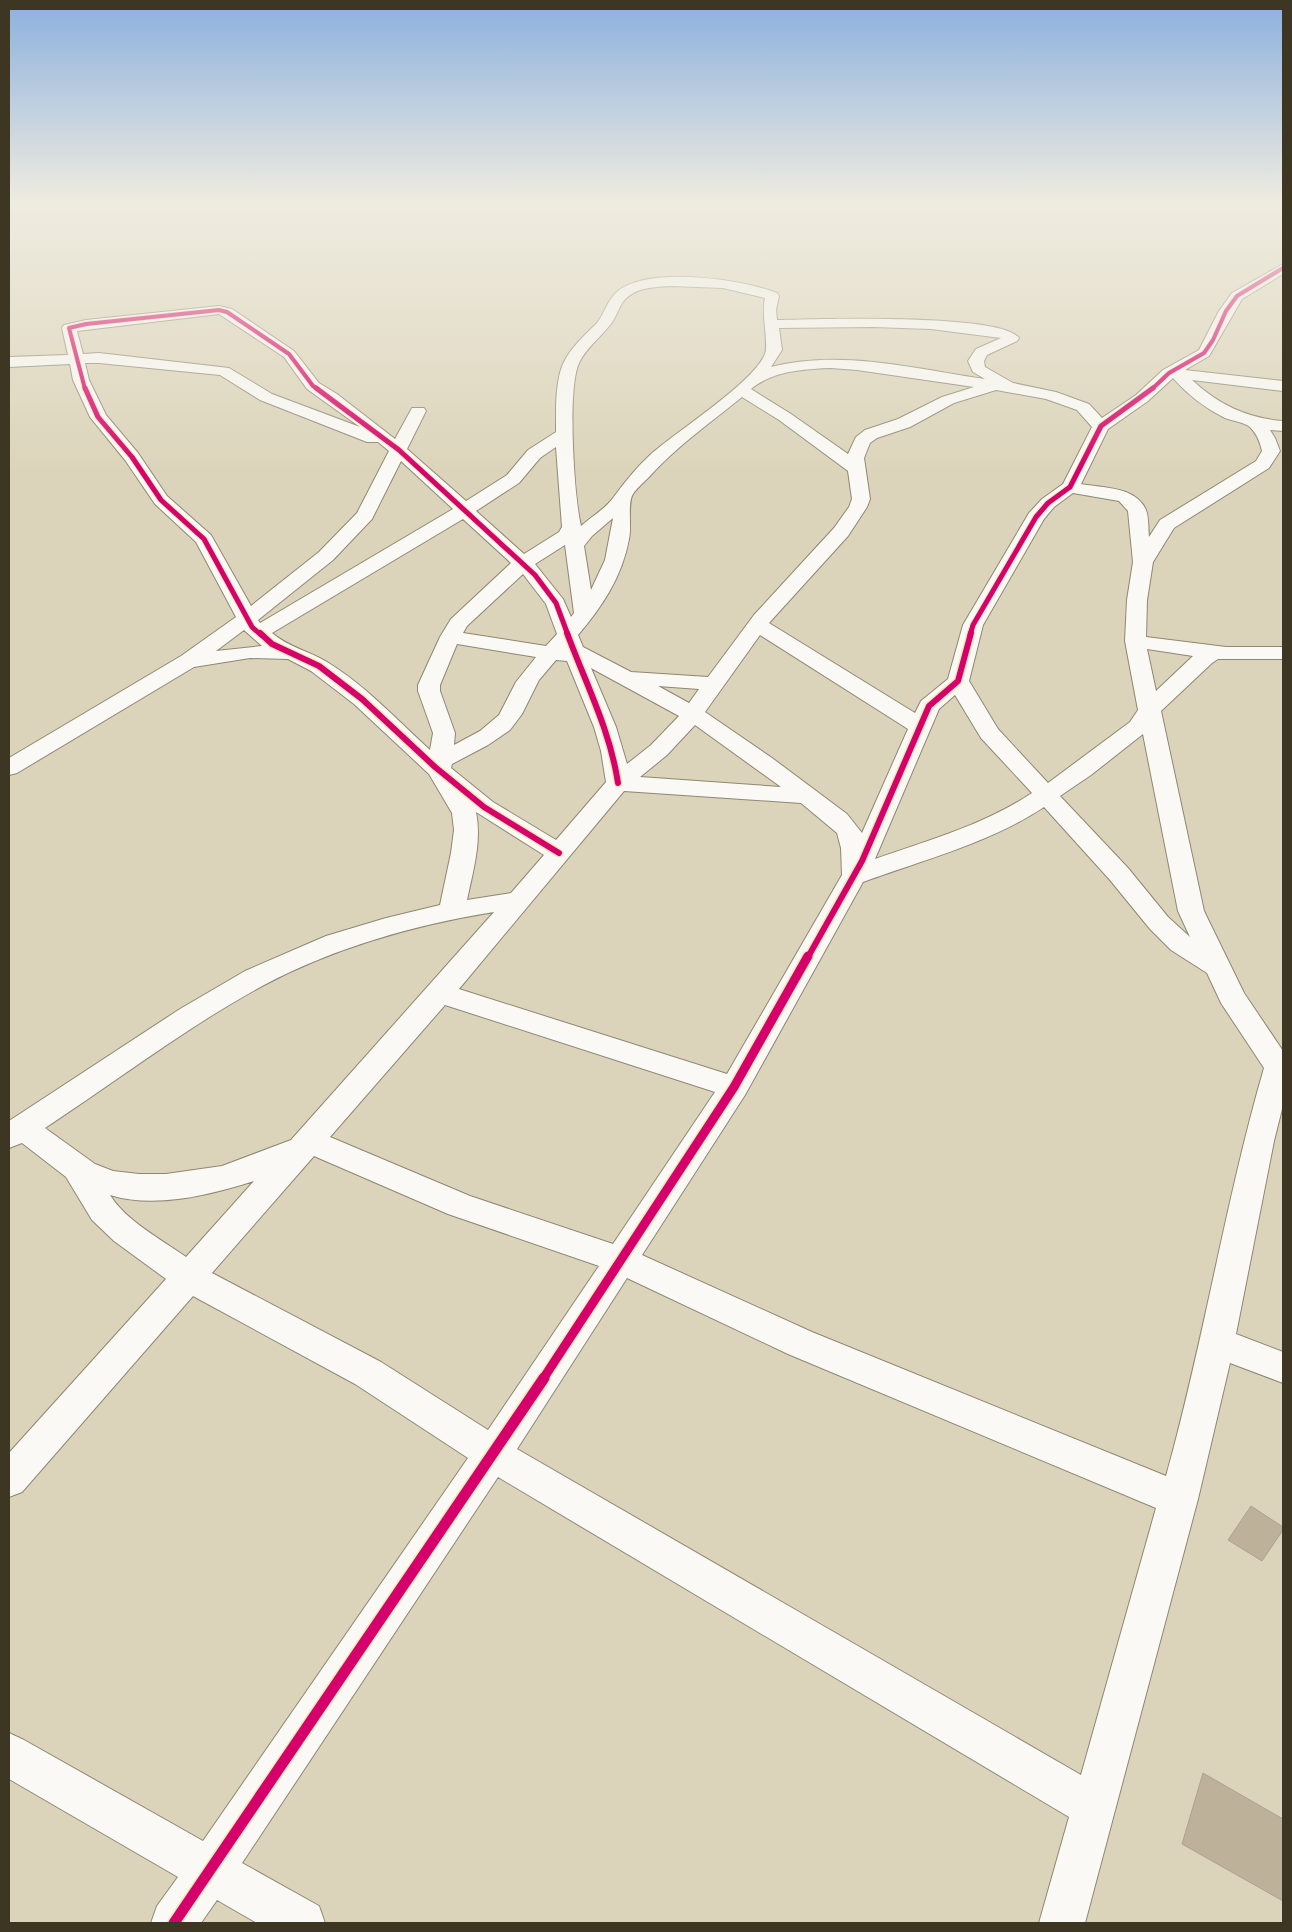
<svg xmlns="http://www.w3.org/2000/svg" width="1292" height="1932" viewBox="0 0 1292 1932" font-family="'Source Sans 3',sans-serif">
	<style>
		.building { fill: #beb19a; stroke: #aca28f }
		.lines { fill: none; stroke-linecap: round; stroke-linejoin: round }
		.minor-casing { stroke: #8d8773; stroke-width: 2 }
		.minor { fill: #faf9f5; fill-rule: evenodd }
		.cycleway-far4-casing { stroke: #f8e8b8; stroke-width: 5.5 }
		.cycleway-far3-casing { stroke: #f8e8b8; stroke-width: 7 }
		.cycleway-far2-casing { stroke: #f8e8b8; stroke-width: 9 }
		.cycleway-far1-casing { stroke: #f8e8b8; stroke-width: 12 }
		.cycleway-casing { stroke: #f8e8b8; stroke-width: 14 }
		.cycleway-far4 { stroke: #d6006c; stroke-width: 4 }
		.cycleway-far3 { stroke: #d6006c; stroke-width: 5 }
		.cycleway-far2 { stroke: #d6006c; stroke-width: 6 }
		.cycleway-far1 { stroke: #d6006c; stroke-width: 9 }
		.cycleway { stroke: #d6006c; stroke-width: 11 }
	</style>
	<rect width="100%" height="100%" fill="#dcd4ba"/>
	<g class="building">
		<path d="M1251,1506L1283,1527V1530L1262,1561L1228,1540Z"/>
		<path d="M1203,1773L1283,1819V1901L1182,1844Z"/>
	</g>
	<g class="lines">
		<g class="minor-casing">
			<path id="minor" d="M1283,264V274L1242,299L1209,356L1185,370L1283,381V391L1192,380C1219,405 1247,418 1283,421V431L1270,430L1275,438L1280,451L1269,468L1174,528L1153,562L1147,600L1146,637L1226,647H1283V659H1218L1212,663L1161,711L1204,911L1244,993L1283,1051V1105L1274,1141L1236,1334L1283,1352V1383L1230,1363L1198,1499L1085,1923H1039L1069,1817L498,1477L242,1863L319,1906L325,1923H257L217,1900L201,1923H151L157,1906L178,1877L9,1779V1733L24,1740L203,1841L468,1458L355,1384L193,1296L22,1492L9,1497V1453L166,1279L114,1241L92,1220L66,1177L22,1143L9,1148V1121L180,1009L245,971L326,936L386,918L440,905L451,853L454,830L452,813L429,774L354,704L311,671L288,659L250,658L194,667L17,773L9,775V758L181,656L236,617L196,542L155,504L125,460L90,417L73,380L70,364L9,367V357L68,355L62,328L64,325L86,320L219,306L232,309L294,351L319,383L337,394L395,439L412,408H424L426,411L407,449L466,501L507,475L528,450L556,432C556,411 555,382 563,364C570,348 585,335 597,323C605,313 607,300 618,291C650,266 741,279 777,293L779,296L776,310L777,320C814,319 1002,313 1019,338L1017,341L987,355L984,361L985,367L1013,383L1056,392L1089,404L1102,418L1136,395L1163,370L1199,350L1219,311L1232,293ZM672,286L723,288L765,298C761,315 769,344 765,354C753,383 677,431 650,455C636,468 624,483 613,498C605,509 591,517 581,526C574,496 567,389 579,363C586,348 600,338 610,325C616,318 618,309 623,302C634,287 655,287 672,286ZM219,314L284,357L307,389L360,427L272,394L229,368L99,353L83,354L77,331ZM873,327L931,329L1001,338L976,349L968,361L973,372L985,379C915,369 841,349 771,367L782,350L779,328ZM85,363H99L220,375L260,400L367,442H378L389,451L357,513L319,552L251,606L211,535L167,496L138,453L106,415L89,380ZM831,368L857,370L974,387L942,397L898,419L865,430L856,437L848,454L791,414L751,389C773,371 803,369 831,368ZM1173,378C1188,395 1205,408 1225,418C1232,421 1244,422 1250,427C1257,434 1260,442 1262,451L1256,461L1160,520L1149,537C1148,528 1149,518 1146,510C1136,486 1102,488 1081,484L1108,429L1148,401ZM996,390L1046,399L1077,410L1092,427L1063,484L1042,499L1029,513L963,625L948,679L921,701L915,713L769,623L848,536L867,507L870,499L864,458L870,443L877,438L910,427L954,403ZM742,397L779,420L848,471L852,499L849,507L834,528L754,615L708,677L631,672L583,647L578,635C602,607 622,577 629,539C632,527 627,503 633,494C637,488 644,482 649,477C676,447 710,423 742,397ZM556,447L562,527L559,532L524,554L476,511L519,483L540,458ZM401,461L453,509L260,623L258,620L333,560L372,519ZM1073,493L1119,501L1128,511L1133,562L1127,600L1125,641L1138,710L1130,722L1048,783L998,729L969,681L983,625L1044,519L1054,507ZM613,518L605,560L591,590L584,546L592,536ZM463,519L511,563L451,619L440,637L418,685V691L433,733L430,750C397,720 365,685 327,662C309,651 288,647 272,633ZM565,545L574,613L571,617L563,599L535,564ZM523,574L546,604L557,634L546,646L463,633L467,626ZM244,630L262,646L216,651ZM760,635L908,729L862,833L847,814L772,758L705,712ZM457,644L536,657L516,682L499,715L480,731L454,745L455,733L440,691V685ZM1147,649L1193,656L1156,691ZM556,660L567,661L594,727L601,751L606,782L556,840L493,802L451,768L452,764L488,745L510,730L522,714L539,680ZM591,668L679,716L651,745L627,764L616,727ZM658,686L699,689L689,703ZM955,695L981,738L1032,793C984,825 929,840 875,859L939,709ZM695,725L781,787L640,777L667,755ZM1143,734L1178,911L1190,937L1168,917L1128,868L1060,796L1091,775ZM624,791L801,803L837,833L841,848L842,875L727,1074L459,989ZM1044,807L1110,880L1150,929L1171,950L1207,973L1221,1003L1264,1068C1225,1202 1204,1341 1166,1476L812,1332L642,1255L745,1095L863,882C923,860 990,843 1044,807ZM476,812L544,855L511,893L467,900C473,871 482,842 476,812ZM494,912L291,1140L222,1166L166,1174H139L113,1171L95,1164L45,1128C118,1080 188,1026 264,985C336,947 414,925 494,912ZM445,1005L715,1092L613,1244L470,1196L330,1137ZM314,1156L448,1214L599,1266L488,1430L381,1362L212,1273ZM254,1181L186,1257C161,1239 126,1221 110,1195C155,1209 210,1195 254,1181ZM627,1278L788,1354L1156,1508L1081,1775L517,1449Z"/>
		</g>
		<use href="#minor" class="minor"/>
		<g class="cycleway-far4-casing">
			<g id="cycleway-far4">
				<path d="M85,389L69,328L86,324L219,310L227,312L289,354L313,386L318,389"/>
				<path d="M1152,389L1169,373L1204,353L1213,340L1226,311L1237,296L1283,268"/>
			</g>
		</g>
		<g class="cycleway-far3-casing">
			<g id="cycleway-far3">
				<path d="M85,388L98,417L132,457L161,500L204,539L252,627L261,635"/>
				<path d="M316,388L399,450L535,575L556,603L568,635"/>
				<path d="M970,635L973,625L1036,517L1048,503L1070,487L1101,426L1153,388"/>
			</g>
		</g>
		<g class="cycleway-far2-casing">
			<g id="cycleway-far2">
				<path d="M260,633L272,644L319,666L362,699L435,767L484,807L559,853"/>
				<path d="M567,633C586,684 610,730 618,783"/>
				<path d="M808,957L862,861L929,706L958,681L971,633"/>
			</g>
		</g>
		<g class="cycleway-far1-casing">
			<path id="cycleway-far1" d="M543,1379L734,1087L808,956"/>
		</g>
		<g class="cycleway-casing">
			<path id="cycleway" d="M174,1923L544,1378"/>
		</g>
		<use href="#cycleway-far4" class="cycleway-far4"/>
		<use href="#cycleway-far3" class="cycleway-far3"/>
		<use href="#cycleway-far2" class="cycleway-far2"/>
		<use href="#cycleway-far1" class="cycleway-far1"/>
		<use href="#cycleway" class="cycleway"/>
	</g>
	<linearGradient id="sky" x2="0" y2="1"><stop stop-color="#8bb0de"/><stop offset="0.43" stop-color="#efece0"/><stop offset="1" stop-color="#efece0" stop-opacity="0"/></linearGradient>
	<rect width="1292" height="471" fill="url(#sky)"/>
	<rect width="1292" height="1932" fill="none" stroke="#3c3623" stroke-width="20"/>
</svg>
